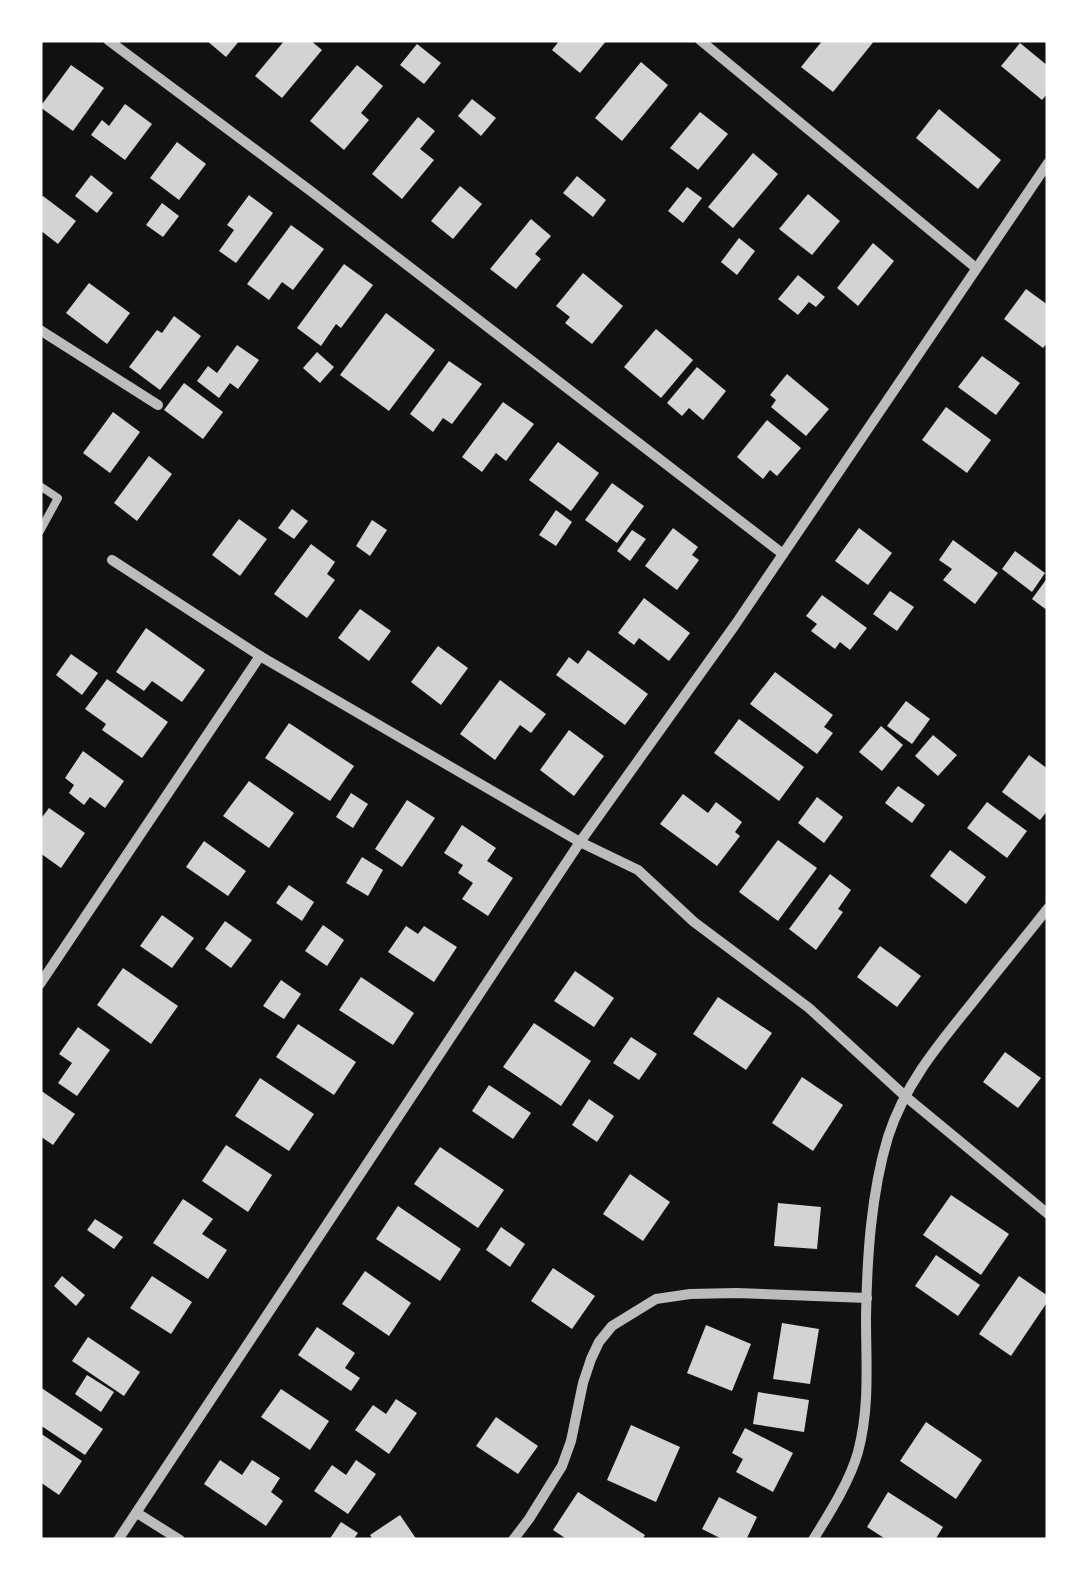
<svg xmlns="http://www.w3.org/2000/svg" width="1088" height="1580" viewBox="0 0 1088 1580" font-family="'Roboto Serif',serif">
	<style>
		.building { fill: #d3d3d3 }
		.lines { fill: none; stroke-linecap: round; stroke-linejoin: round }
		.service { stroke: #bcbcbc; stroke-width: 8 }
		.minor { stroke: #bcbcbc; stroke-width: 10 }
	</style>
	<rect width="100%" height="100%" fill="#111"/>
	<g class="building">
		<path d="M206,40H240L226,57Z"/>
		<path d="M285,40H310L322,50L282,98L255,76Z"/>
		<path d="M560,40H607L580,73L552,50Z"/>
		<path d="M823,40H875L833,92L801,67Z"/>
		<path d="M1020,43L1048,66V93L1042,100L1001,66Z"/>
		<path d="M417,44L441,63L424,84L400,65Z"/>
		<path d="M641,62L668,85L622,141L595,118Z"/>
		<path d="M71,65L104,88L73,131L40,107Z"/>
		<path d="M357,65L383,86L361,113L369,120L344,150L310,121Z"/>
		<path d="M472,99L496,118L481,136L458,116Z"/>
		<path d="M125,104L152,124L125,160L91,135L102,120L109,126Z"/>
		<path d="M939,109L1001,160L978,189L916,138Z"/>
		<path d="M700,112L728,134L698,170L670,148Z"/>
		<path d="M418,117L435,131L420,149L434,160L402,199L372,174Z"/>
		<path d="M177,142L206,164L179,200L150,178Z"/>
		<path d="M753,153L778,174L733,228L708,207Z"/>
		<path d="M91,175L113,193L97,213L75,196Z"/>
		<path d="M577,176L606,200L593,217L563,193Z"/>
		<path d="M460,186L482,204L453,239L431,221Z"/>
		<path d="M687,187L702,198L683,223L668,211Z"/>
		<path d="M808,194L840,221L812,255L779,229Z"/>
		<path d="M249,195L273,213L236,263L219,251L234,230L227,225Z"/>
		<path d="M43,196L76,221L58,244L40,230V199Z"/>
		<path d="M162,203L179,216L163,237L146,225Z"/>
		<path d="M531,219L551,236L535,254L541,259L516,289L490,269Z"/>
		<path d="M291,225L324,249L293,290L282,282L269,300L247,284Z"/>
		<path d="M739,238L755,251L737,275L721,262Z"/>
		<path d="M873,243L894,261L858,306L837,288Z"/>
		<path d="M344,264L373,285L341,328L336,324L321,346L297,328Z"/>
		<path d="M583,273L623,306L592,344L565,323L570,317L556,306Z"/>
		<path d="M798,275L825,297L816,307L809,302L798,315L778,299Z"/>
		<path d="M89,283L130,313L107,344L66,313Z"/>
		<path d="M1026,289L1048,305V342L1043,348L1004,319Z"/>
		<path d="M386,313L435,350L389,411L340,375Z"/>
		<path d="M174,316L201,336L160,390L129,367L157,330L162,333Z"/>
		<path d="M656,329L693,360L661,398L624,367Z"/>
		<path d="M237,345L259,360L238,389L230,383L219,398L197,381L208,366L217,373Z"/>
		<path d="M317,352L334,367L320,383L303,368Z"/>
		<path d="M982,356L1020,383L996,415L958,387Z"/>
		<path d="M449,361L482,384L452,424L443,418L433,432L410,414Z"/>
		<path d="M697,367L726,391L703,420L689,408L682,416L667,403Z"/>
		<path d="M787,374L829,409L806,436L771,407L776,400L770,395Z"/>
		<path d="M184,383L223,412L203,439L164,410Z"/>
		<path d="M503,402L534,424L506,461L496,453L482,472L462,457Z"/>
		<path d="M946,407L991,440L967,473L922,440Z"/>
		<path d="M113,412L140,432L110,473L83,453Z"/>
		<path d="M767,420L801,448L777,476L770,470L763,479L737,457Z"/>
		<path d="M558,442L599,473L571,511L529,480Z"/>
		<path d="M149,456L172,474L137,521L114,503Z"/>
		<path d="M612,483L644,506L617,543L585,520Z"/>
		<path d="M292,509L308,521L294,539L278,528Z"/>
		<path d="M556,510L572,522L556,546L539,535Z"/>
		<path d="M239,519L267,539L240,576L212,555Z"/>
		<path d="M372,520L387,530L370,556L356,546Z"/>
		<path d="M673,528L698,547L692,555L699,560L677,590L645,566Z"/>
		<path d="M859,528L892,553L868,585L835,561Z"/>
		<path d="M632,530L646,539L630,561L617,551Z"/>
		<path d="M953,540L998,573L975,604L943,580L952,569L939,560Z"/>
		<path d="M311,544L335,562L327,574L335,580L307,618L274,594Z"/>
		<path d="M1015,551L1045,573L1032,592L1002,569Z"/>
		<path d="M1048,577V611L1032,599Z"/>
		<path d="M890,591L914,607L897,631L873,614Z"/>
		<path d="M822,595L867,628L850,650L840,642L835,649L811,631L817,624L806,616Z"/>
		<path d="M644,598L690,633L669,661L639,638L634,645L618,633Z"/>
		<path d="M360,609L391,631L369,661L338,638Z"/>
		<path d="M146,628L205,670L182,702L152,681L144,691L116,672Z"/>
		<path d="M438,646L468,668L441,705L411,682Z"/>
		<path d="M588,650L648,694L625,725L556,675L569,657L578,664Z"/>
		<path d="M71,654L98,673L82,695L56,675Z"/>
		<path d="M775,672L833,715L824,727L833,733L817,754L750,704Z"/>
		<path d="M107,679L168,722L142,758L102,730L106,724L85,709Z"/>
		<path d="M500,680L546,714L531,733L520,725L495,760L460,734Z"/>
		<path d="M906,701L930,719L912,744L887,726Z"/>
		<path d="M739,719L804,767L779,801L714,753Z"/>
		<path d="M289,723L354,766L330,801L265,758Z"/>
		<path d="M881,726L903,745L882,771L859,752Z"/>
		<path d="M569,730L604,756L574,796L540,770Z"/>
		<path d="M933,735L957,755L938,776L915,756Z"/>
		<path d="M83,751L124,781L105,808L90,797L84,805L69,793L74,785L65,778Z"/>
		<path d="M1029,755L1048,769V810L1040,820L1002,792Z"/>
		<path d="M249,781L294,813L269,848L223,816Z"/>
		<path d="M898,786L925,805L912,823L885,803Z"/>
		<path d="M351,793L368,804L353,828L336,817Z"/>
		<path d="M683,794L708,813L716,802L742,822L735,832L740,836L717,866L660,824Z"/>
		<path d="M817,797L843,817L824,843L798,823Z"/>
		<path d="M407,800L435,818L402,867L375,849Z"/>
		<path d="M987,802L1027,831L1007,858L967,828Z"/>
		<path d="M49,808L85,833L61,868L40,853V820Z"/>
		<path d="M462,825L496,848L487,861L513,878L488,916L462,899L473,883L458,873L463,865L444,853Z"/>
		<path d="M778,840L817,868L778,921L739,892Z"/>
		<path d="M204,841L246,871L228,896L186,867Z"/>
		<path d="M950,850L986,877L966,904L930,876Z"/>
		<path d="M362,857L383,870L368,896L346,883Z"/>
		<path d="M830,874L851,890L838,909L843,912L816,950L789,929Z"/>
		<path d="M289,885L314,902L302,921L276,903Z"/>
		<path d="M162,915L194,938L172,968L140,946Z"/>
		<path d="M225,921L252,940L231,968L205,949Z"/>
		<path d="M323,925L344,940L327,966L305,951Z"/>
		<path d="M406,926L418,934L424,926L457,947L434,982L388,952Z"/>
		<path d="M880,946L921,976L897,1007L857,977Z"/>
		<path d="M123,968L178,1006L151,1044L97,1005Z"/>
		<path d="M575,971L614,998L594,1027L554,1001Z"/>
		<path d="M361,977L414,1013L393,1045L339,1010Z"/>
		<path d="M281,980L301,994L284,1019L263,1006Z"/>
		<path d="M718,997L772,1033L746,1070L693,1034Z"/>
		<path d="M534,1023L591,1061L561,1106L503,1067Z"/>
		<path d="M298,1024L356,1062L334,1095L276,1057Z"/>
		<path d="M78,1027L110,1050L77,1096L58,1083L72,1063L59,1054Z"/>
		<path d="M631,1037L657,1054L639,1080L613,1063Z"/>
		<path d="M1005,1052L1041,1078L1018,1108L983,1082Z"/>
		<path d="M802,1077L843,1105L813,1151L772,1123Z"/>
		<path d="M260,1078L314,1114L289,1151L235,1116Z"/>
		<path d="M489,1085L531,1113L513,1139L472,1111Z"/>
		<path d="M40,1090L75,1114L53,1145L40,1136Z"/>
		<path d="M589,1099L614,1116L597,1142L572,1125Z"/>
		<path d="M226,1145L272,1175L248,1212L202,1181Z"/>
		<path d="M440,1147L504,1190L478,1228L414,1184Z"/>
		<path d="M630,1174L670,1202L643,1241L603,1214Z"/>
		<path d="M951,1195L1009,1234L981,1275L923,1235Z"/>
		<path d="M183,1199L213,1219L202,1234L227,1250L208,1279L153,1243Z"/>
		<path d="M778,1203L821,1207L817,1249L774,1246Z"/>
		<path d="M398,1206L461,1249L440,1281L376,1239Z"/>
		<path d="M95,1219L123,1237L114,1249L87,1230Z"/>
		<path d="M501,1227L525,1244L510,1267L486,1250Z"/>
		<path d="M936,1255L980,1285L958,1316L915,1286Z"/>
		<path d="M553,1268L595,1296L572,1329L531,1301Z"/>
		<path d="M365,1271L411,1303L389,1336L342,1304Z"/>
		<path d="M62,1276L85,1295L76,1306L54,1286Z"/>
		<path d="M152,1276L192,1302L171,1334L130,1308Z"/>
		<path d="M1019,1276L1048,1296V1301L1011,1356L979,1334Z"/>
		<path d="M782,1323L819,1329L810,1384L773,1379Z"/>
		<path d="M706,1325L751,1344L732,1391L687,1373Z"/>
		<path d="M317,1327L355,1353L345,1368L360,1378L351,1391L298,1355Z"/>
		<path d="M88,1337L140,1372L124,1396L72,1361Z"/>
		<path d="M87,1375L114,1392L101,1412L75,1394Z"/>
		<path d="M40,1387L103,1429L85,1455L40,1425Z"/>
		<path d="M281,1389L329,1421L310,1450L261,1417Z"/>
		<path d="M758,1392L809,1400L804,1432L753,1424Z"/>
		<path d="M396,1399L417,1413L389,1454L355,1430L373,1405L386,1414Z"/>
		<path d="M496,1417L538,1446L518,1474L476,1446Z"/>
		<path d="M926,1422L982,1460L956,1499L900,1461Z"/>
		<path d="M631,1425L680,1447L656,1502L607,1480Z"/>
		<path d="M745,1428L793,1453L773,1492L736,1472L743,1459L732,1453Z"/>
		<path d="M40,1433L82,1461L59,1495L40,1482Z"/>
		<path d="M220,1460L242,1475L252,1460L280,1478L271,1492L283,1501L266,1526L204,1484Z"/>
		<path d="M356,1460L376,1474L348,1514L314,1491L332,1465L346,1475Z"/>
		<path d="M578,1492L645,1535L642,1540H568L553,1530Z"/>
		<path d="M888,1492L943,1527L935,1540H887L867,1527Z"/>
		<path d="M719,1497L757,1517L746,1540H724L702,1529Z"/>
		<path d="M400,1515L417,1540H373L370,1535Z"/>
		<path d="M341,1522L358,1533L353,1540H329Z"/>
	</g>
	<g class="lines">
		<path class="service" d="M40,486L58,498L40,531"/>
		<g class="minor">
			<path d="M108,40L312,192L783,554"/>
			<path d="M700,40L976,268"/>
			<path d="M40,330L158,405"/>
			<path d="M112,560L260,656L580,842L638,870L694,922L809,1008L905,1096L1048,1214"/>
			<path d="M40,984L260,656"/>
			<path d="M137,1513L180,1540"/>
			<path d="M118,1540L580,842L735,625L1048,163"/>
			<path d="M513,1540L529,1519L562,1466L571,1441L583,1383L591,1359L599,1342L612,1326L656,1299L690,1294L736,1293L867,1298"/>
			<path d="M813,1540C829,1514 850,1481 858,1452C870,1407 866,1363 866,1317C867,1258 871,1193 888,1137C905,1084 938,1045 972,1003C997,971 1023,940 1048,908"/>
		</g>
	</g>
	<rect width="1088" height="1580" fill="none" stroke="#ffffff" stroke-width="85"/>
</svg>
